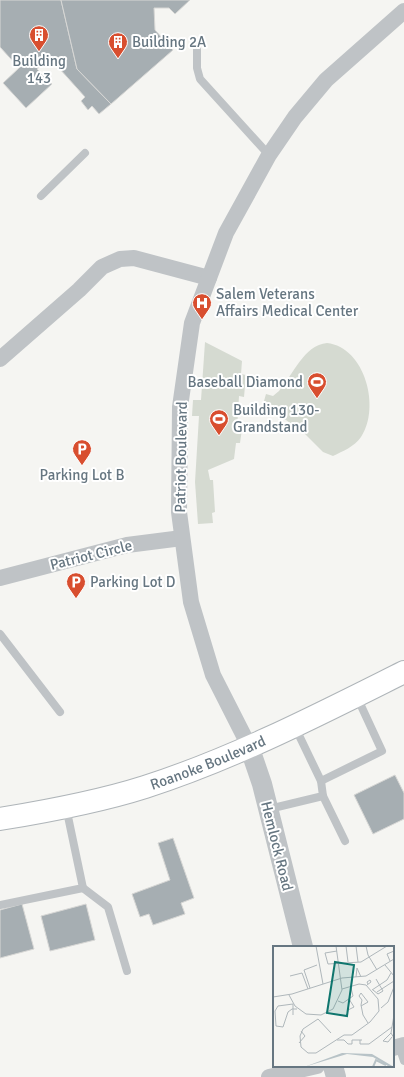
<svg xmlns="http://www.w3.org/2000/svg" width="404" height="1077" viewBox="0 0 404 1077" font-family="Signika,sans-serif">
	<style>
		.green { fill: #d5dad1 }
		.building { fill: #a6aeb2; stroke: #d7d7d5 }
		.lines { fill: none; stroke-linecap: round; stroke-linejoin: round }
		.secondary-casing { stroke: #afb5b9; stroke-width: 24 }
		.service { stroke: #bfc3c6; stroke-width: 8 }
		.minor { stroke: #bfc3c6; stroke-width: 16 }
		.tertiary { stroke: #bfc3c6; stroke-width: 20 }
		.secondary { stroke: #fff; stroke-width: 22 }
		.labels { text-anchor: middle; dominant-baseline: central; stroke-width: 4; stroke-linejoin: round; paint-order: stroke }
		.poi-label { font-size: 15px; fill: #667681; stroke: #fff; text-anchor: start }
		.street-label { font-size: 15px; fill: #667681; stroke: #fff }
		.inset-river { fill: none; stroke: #b8c3c7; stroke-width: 2 }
		.inset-road { fill: none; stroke: #afb7bb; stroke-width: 1 }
		.view { fill: #0f766e; fill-opacity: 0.15; stroke: #0f766e; stroke-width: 2 }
		.inset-edge { fill: none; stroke: #667681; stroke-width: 2 }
	</style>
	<rect width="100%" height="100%" fill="#f5f5f2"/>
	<g class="green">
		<path d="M205,342L242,361L241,374L246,375L244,397L239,396L237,429H242L240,443H236L234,459L208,470L210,480H213L215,512L212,513L213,523L198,524L195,482L199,416H192L193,400H201Z"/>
		<path d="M327,343C365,347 381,408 361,437C354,447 343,451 333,456L323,452L304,433L286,420L273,414H270L264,412V401L266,394L273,396L279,391C293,375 304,345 327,343Z"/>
	</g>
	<g class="building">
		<path d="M0,0H61L77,69L111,104L99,114L92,106L88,110L81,101L85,97L50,58L37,69L52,84L26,108L3,83L19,68L0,47Z"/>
		<path d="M61,0H190L175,14L169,8H154L155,30L173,50L111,104L77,69Z"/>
		<path d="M395,775L404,793V819L373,834L354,795Z"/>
		<path d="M173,838L194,898L181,903L185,914L153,925L149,914L140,917L132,894L170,880L158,843Z"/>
		<path d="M22,904L34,949L0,958V910Z"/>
		<path d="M86,904L95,940L50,951L41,916Z"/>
	</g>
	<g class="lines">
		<g class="secondary-casing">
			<g id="secondary">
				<path id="s1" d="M0,819C49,811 98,802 145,787C235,758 320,714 404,672"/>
			</g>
		</g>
		<g class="service">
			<path d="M197,46V68L200,79L269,155"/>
			<path d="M41,196L85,153"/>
			<path d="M0,634L60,712"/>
			<path d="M321,781L382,751L357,697"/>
			<path d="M323,796L345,841"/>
			<path d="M269,809L323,796L321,781L295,727"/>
			<path d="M83,888L108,907L127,971"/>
			<path d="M0,905L83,888L66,807"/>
			<path d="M399,1046L404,1061"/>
		</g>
		<g class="minor">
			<path d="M0,359L79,290L102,267L120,259L134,258L209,278"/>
			<path d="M0,578L127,545L182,538"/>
			<path d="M249,746L213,675L191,602L179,512L180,407L192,323L226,233L269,155L295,117L326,80L404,11"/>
			<path d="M393,1048L404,1045"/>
			<path d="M269,1077L317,1066"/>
		</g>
		<g class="tertiary">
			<path d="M249,746L262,784L303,947"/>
			<path d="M333,1066L336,1077"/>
		</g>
		<use href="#secondary" class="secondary"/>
	</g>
	<defs>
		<g id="building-pin" transform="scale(1)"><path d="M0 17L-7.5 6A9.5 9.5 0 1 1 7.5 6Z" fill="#d84e2f" stroke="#fff"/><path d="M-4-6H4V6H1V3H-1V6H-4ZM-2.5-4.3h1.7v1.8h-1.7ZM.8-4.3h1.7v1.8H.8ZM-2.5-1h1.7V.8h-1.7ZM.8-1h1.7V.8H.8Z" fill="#fff"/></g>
		<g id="hospital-pin" transform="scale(1)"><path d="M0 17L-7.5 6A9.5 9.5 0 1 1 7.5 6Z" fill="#d84e2f" stroke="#fff"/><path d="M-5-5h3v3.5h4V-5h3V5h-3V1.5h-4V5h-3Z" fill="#fff"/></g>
		<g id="stadium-pin" transform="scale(1)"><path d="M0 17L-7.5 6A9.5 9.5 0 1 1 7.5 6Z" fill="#d84e2f" stroke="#fff"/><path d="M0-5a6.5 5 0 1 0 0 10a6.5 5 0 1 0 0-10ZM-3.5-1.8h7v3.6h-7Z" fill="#fff"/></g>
		<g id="parking-pin" transform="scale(1)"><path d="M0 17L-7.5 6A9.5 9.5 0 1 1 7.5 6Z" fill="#d84e2f" stroke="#fff"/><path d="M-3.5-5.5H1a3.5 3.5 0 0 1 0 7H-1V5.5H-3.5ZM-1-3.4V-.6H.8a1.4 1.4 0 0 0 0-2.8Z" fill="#fff"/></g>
	</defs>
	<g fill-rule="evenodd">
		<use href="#building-pin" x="39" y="35"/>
		<use href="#building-pin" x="118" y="42"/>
		<use href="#hospital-pin" x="202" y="303"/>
		<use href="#stadium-pin" x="317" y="382"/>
		<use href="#stadium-pin" x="219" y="419"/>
		<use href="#parking-pin" x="82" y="449"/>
		<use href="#parking-pin" x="76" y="582"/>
	</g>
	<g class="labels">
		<g class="poi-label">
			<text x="132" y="42">Building 2A</text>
			<text x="39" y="61" text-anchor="middle">Building<tspan x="39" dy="17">143</tspan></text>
			<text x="216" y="294">Salem Veterans<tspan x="216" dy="17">Affairs Medical Center</tspan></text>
			<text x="303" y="382" text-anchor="end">Baseball Diamond</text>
			<text x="233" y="410">Building 130-<tspan x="233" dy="17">Grandstand</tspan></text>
			<text x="82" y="475" text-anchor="middle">Parking Lot B</text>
			<text x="90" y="582">Parking Lot D</text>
		</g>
		<g class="street-label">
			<text transform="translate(181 457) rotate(-89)">Patriot Boulevard</text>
			<text transform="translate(91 555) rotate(-14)">Patriot Circle</text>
			<text stroke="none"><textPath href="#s1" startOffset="216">Roanoke Boulevard</textPath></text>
			<text transform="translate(277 846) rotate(76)">Hemlock Road</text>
		</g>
	</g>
	<g transform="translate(273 946)">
		<rect width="121" height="121" fill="#f5f5f2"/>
		<path d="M69,107L99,108L121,121L115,120L100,111L74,108L31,121Z" fill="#b8c3c7"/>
		<path class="inset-river" d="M100,121L103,114L113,119"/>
		<path class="inset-road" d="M43,0L50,38M73,0L75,16M83,0L85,16M93,0L95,9L104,24M64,5L52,7L55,18L88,16L114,0M117,15L114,8L121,5M112,19L121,30M17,30L29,27L35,43M83,31L84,22L88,31M94,39L98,36L97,34L94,36L95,38M37,42L31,24L44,19M99,44L114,34L118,27M100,44L105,48L110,45L103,33M104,46L121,35M16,49L22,60L33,68L48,69L60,63L69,44L63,0M0,51L19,48L69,32L93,30L121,13M65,55L70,57L80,50L78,42M88,60L95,56L88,47L86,50L89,54L88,59L90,69L95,77M108,62L115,56L121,41M75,64L81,61L76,53M20,69V58L5,60L2,65L3,80L10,81L15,66L19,63H24M121,69L118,87L121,92M45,73L30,83L27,90L28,101L35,107H43L71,89H79L97,76L106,65L105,53L93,39L86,38L69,43M45,73L58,87M118,87L110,95L115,96L119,91M64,94H71L75,98H79V94H89M87,94V98H96L119,81M26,97L32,90L28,85"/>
		<path class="view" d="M62,16L81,19L74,70L54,67Z"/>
		<rect width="121" height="121" class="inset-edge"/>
	</g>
</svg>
